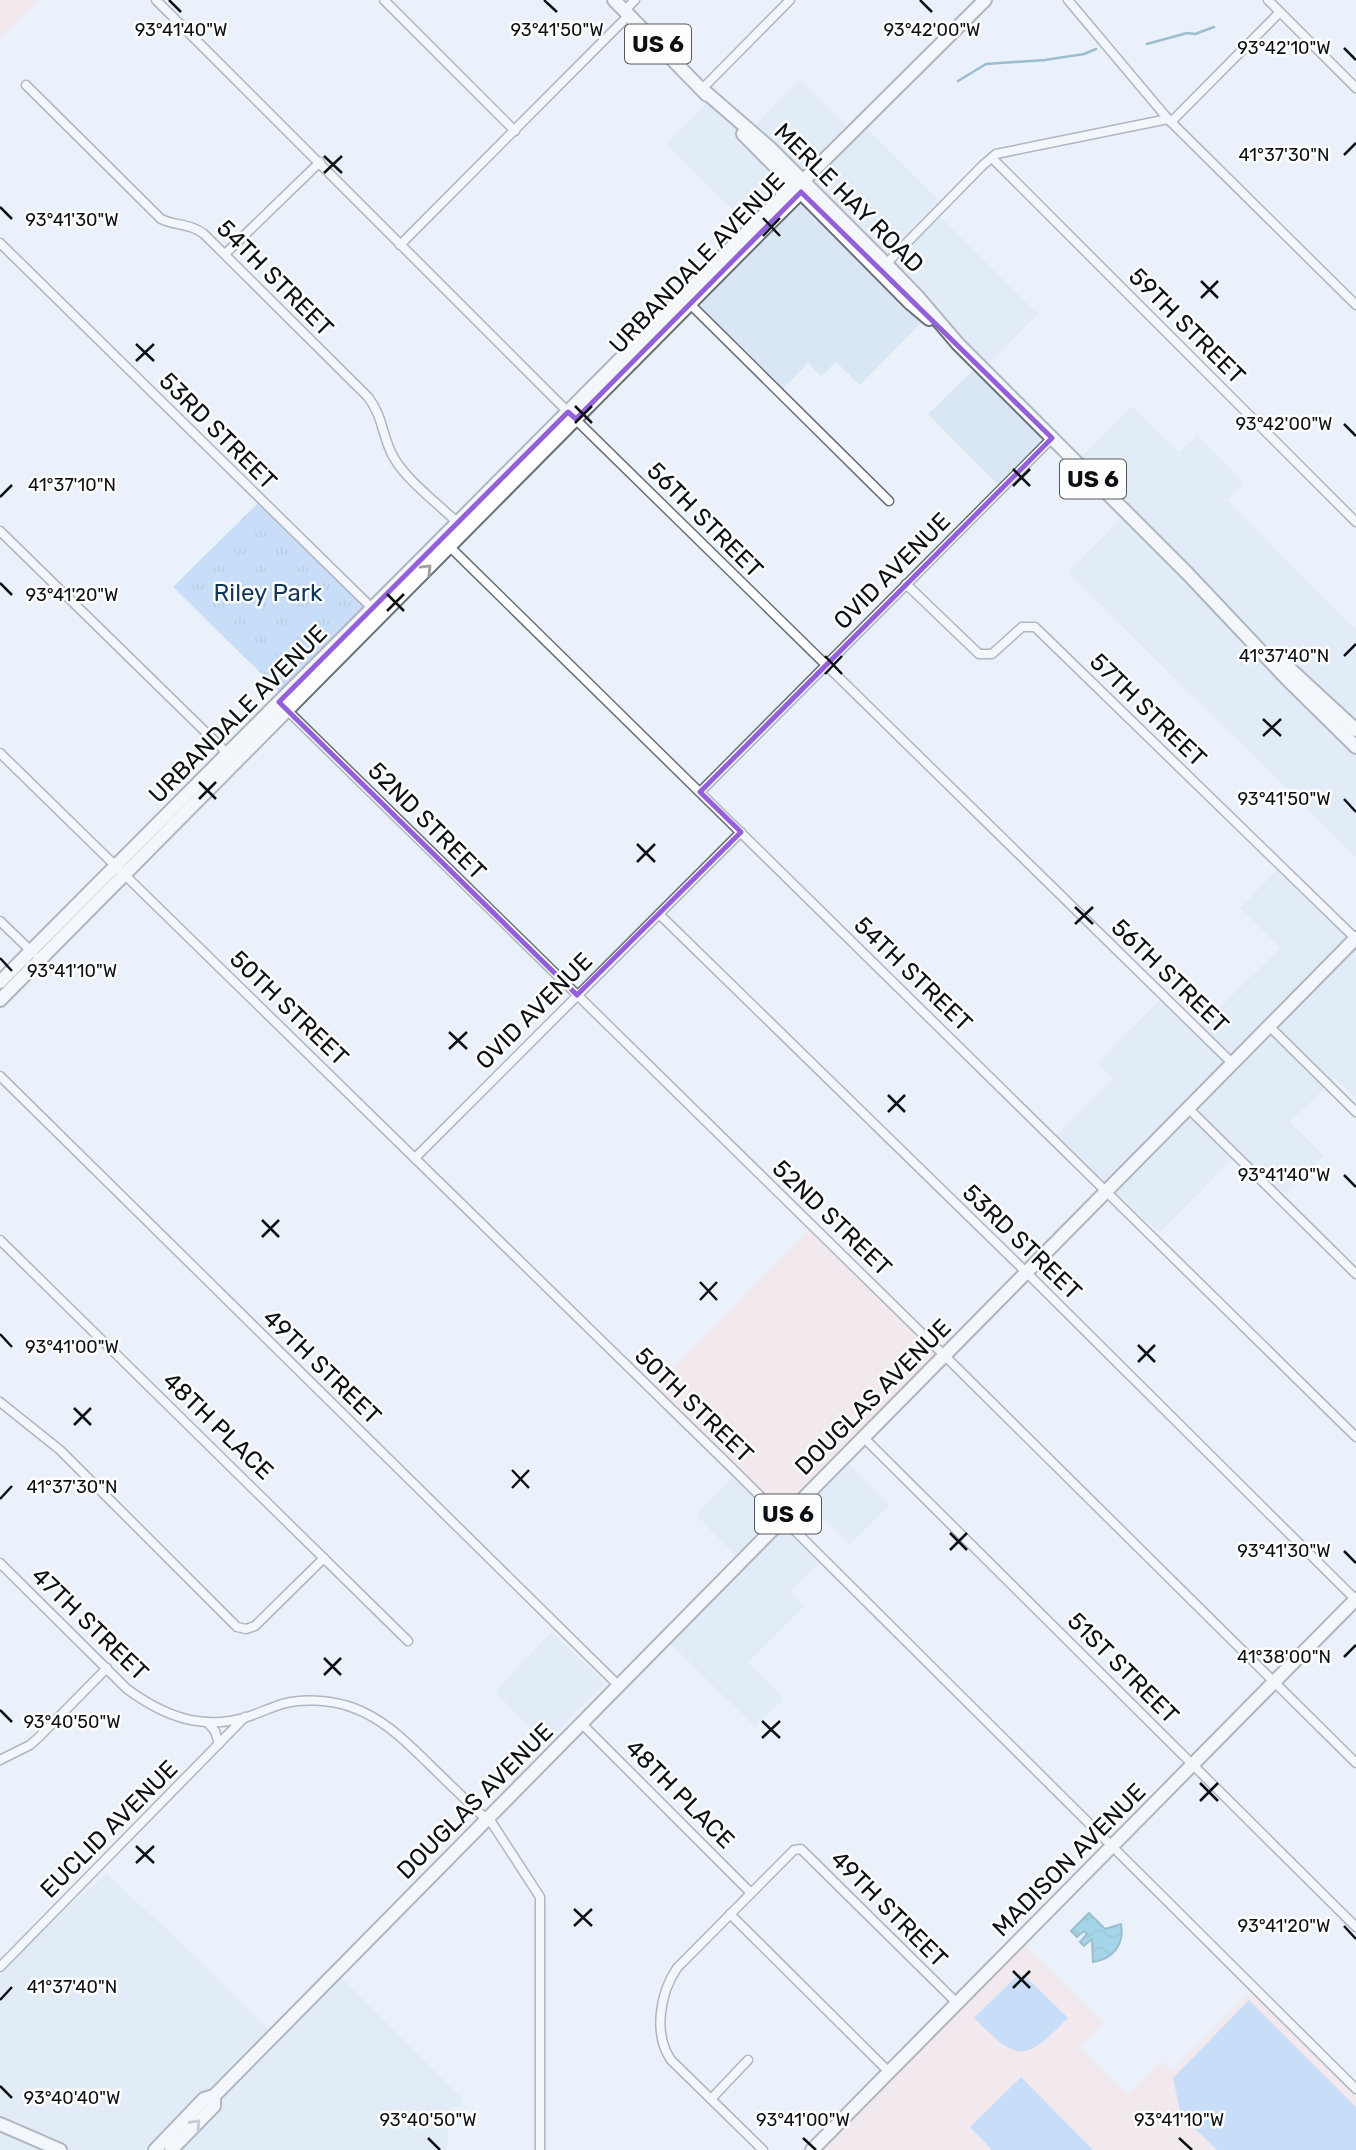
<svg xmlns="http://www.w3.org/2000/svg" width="1356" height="2150" viewBox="0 0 1356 2150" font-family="Rubik,sans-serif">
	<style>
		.built { fill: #d9e6f4 }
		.education { fill: #fadfde }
		.park { fill: url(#park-tufts) }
		.pitch { fill: #9dc6f5 }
		.water { fill: url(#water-waves); stroke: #3d8299; stroke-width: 2 }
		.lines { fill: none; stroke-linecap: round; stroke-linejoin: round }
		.stream { stroke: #3d8299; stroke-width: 2.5 }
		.street-casing { stroke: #6a7078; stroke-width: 11 }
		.secondary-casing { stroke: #6a7078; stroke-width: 16 }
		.primary-casing { stroke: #6a7078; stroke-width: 16 }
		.street { stroke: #fff; stroke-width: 8 }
		.secondary { stroke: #fff; stroke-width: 12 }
		.primary { stroke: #fff; stroke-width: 12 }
		.oneway { stroke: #9fa0a1 }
		.marked { fill: none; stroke: #9360d9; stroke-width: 5; stroke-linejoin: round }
		.ticks { fill: none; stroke: #0e1114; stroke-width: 2.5 }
		.labels { text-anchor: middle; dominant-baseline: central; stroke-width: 5; stroke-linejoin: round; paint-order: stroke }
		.shield { fill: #fefefe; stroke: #56585a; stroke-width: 2 }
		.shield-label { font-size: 23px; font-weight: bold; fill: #0e1114 }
		.street-label { font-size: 24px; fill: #0e1114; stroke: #fefefe }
		.park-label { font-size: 24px; fill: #11365b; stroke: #fefefe }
		.ticks-label { font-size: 18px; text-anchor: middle; fill: #0e1114; stroke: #fefefe; stroke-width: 5; stroke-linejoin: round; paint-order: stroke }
	</style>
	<defs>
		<pattern id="park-tufts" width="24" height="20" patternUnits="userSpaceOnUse" patternTransform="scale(1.75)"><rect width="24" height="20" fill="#9dc6f5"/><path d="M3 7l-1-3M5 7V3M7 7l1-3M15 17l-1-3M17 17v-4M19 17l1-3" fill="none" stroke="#86a9d1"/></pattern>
		<pattern id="water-waves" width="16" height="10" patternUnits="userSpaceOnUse" patternTransform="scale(1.75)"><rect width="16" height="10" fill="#51b3d2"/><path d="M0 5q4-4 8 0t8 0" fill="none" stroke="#4599b3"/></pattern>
	</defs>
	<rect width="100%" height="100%" fill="#eaf1fa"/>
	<g class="built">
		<path d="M800,79L852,131L861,122L944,205L937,213L1038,314L983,368L1052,438L1001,488L928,414L979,365L750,130Z"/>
		<path d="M711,99L794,185L751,228L666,143Z"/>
		<path d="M801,192L927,317L860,385L836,362L821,376L808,363L779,393L690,304Z"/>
		<path d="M1132,406L1179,452L1197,435L1244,483L1227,500L1356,630V730L1277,657L1247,633L1356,747V857L1068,573L1126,513L1076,462Z"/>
		<path d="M1281,866L1356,938V1098L1335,1078L1290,1122L1324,1156L1286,1193L1267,1185L1236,1155L1160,1232L1107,1191L1053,1138L1113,1078L1098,1063L1164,996L1198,1029L1280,948L1240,908Z"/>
		<path d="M843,1458L890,1505L850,1545L803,1498Z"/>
		<path d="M737,1473L823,1559L790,1591L805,1606L748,1663L784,1699L755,1727L665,1638L741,1561L696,1515Z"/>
		<path d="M552,1632L605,1683L545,1744L495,1691Z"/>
		<path d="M107,1874L192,1953L273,2034L336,1972L462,2098V2107L449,2108L447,2150H0V1967L26,1941Z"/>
	</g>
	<g class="education">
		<path d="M0,0H38L0,38Z"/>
		<path d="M813,1226L944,1355L783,1519L651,1390Z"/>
		<path d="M1020,1940L1104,2023L1080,2047L1127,2094L1161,2061L1171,2071L1247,1995L1255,1997L1356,2097V2150H812Z"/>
	</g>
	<path class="park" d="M261,500L371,608L285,697L173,587Z"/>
	<g class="pitch">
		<path d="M1018,1975H1024L1068,2018C1024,2062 1019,2063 974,2018Z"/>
		<path d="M1249,2000L1356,2107V2150H1217L1181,2115L1173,2078Z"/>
		<path d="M1021,2077L1093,2150H992L970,2127Z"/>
	</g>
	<path class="water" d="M1089,1913L1105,1929L1121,1924C1125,1944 1113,1959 1093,1962L1092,1939L1084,1946L1080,1942L1087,1934L1084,1931L1077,1937L1071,1931Z"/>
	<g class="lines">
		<g class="stream">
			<path d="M1147,44L1187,33L1195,34L1214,27"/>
			<path d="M958,81L986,64L1045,60L1084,54L1096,49"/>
		</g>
		<g class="street-casing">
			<g id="street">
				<path d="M156,0L568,412L1232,1063"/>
				<path d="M384,0L515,131"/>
				<path d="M1068,0L1168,119L1356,305"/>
				<path d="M1268,0L1356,88"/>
				<path d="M625,10L635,0"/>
				<path d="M26,85L161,219C175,226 190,223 204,234L368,397C384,418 382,438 394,458C407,481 442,507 461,526"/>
				<path d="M702,89L790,0"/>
				<path d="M1171,122L1280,12"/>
				<path d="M992,158L1356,522"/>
				<path d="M0,243L375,611"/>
				<path d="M400,245L629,15"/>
				<path d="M225,254L320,162"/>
				<path d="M884,266L983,165L996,154L1168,119"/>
				<path d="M687,301L889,501"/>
				<path d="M0,531L230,756"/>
				<path d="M448,545L1356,1437"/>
				<path d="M906,584L979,654H992L1022,627H1035L1355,938"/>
				<path d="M286,709L944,1355L1356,1763"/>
				<path d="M0,753L737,1473L1356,2089"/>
				<path d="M700,792L1052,438"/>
				<path d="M659,914L1026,1272L1356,1600"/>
				<path d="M0,921L33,953"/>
				<path d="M1269,1026L1356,1112"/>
				<path d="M0,1076L618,1685"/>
				<path d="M1188,1108L1356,1274"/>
				<path d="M415,1158L741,832"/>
				<path d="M0,1240L408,1641"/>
				<path d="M0,1402L60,1450L237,1627L246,1629L255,1626L324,1558"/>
				<path d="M863,1437L1356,1927"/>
				<path d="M0,1563L127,1689C164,1716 202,1731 247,1717C259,1713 270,1708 282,1704C303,1698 331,1700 351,1707C383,1718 405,1741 428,1763C447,1782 467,1801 486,1819"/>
				<path d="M207,1722L215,1731L219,1744"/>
				<path d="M581,1723L751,1893"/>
				<path d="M0,1760L30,1745L39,1737L107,1668"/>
				<path d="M488,1817L540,1897V2150"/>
				<path d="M730,1914L889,2072"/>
				<path d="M0,1967L245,1717"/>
				<path d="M711,2099L748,2060"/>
				<path d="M763,2150L671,2060C653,2034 660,1993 677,1968L794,1850L801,1849L804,1852L957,2003"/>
			</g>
		</g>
		<g class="secondary-casing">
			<g id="secondary">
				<path d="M0,982L696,283L794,185L803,181L985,0"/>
				<path d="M0,1000L754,239L801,192L803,185"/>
				<path d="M0,2124L60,2150"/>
				<path d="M812,2150L1356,1599"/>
			</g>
		</g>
		<g class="primary-casing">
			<g id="primary">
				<path d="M614,0L707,95"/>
				<path d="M702,89L770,148L886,264L917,296L958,344L1188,574L1287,679L1356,747"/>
				<path d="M743,134L910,303L929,319"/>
				<path d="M1278,658L1356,730"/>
				<path d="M155,2150L204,2099L214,2096L1356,938"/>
				<path d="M171,2150L214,2106V2096"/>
			</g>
		</g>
		<use href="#street" class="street"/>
		<use href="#secondary" class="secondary"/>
		<use href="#primary" class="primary"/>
	</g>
	<defs><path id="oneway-chevron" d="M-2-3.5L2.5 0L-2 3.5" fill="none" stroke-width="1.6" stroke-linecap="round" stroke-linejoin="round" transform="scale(1.75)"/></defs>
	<g class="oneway">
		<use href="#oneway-chevron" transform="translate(427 569) rotate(-45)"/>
		<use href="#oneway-chevron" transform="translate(196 2124) rotate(-46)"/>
	</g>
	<path d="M0 0H1356V2150H0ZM801,192L1052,438L700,792L741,832L577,995L279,702L568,412L576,419Z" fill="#eaf1fa" fill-opacity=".55" fill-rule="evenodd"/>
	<path class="marked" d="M801,192L1052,438L700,792L741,832L577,995L279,702L568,412L576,419Z"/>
	<path class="ticks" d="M169,0L181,12M544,0L557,12M920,0L932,12M1344,48L1356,60M1344,155L1356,143M324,156L342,173M324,173L342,156M0,207L12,219M763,218L780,236M763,236L780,218M1201,281L1218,298M1201,298L1218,281M136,344L154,361M136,361L154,344M575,406L592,423M575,423L592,406M1344,424L1356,436M1013,469L1030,486M1013,486L1030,469M0,497L12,485M0,583L12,595M387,594L404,611M387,611L404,594M825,656L842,674M1344,656L1356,644M825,674L842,656M1263,719L1281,736M1263,736L1281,719M199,782L216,799M199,799L216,782M1344,799L1356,812M637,844L655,862M637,862L655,844M1075,907L1093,924M1075,924L1093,907M0,958L12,971M449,1032L467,1049M449,1049L467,1032M888,1095L905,1112M888,1112L905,1095M1344,1175L1356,1187M262,1220L279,1237M262,1237L279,1220M700,1282L717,1300M700,1300L717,1282M0,1334L12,1347M1138,1345L1155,1362M1138,1362L1155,1345M74,1408L91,1425M74,1425L91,1408M512,1470L529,1488M512,1488L529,1470M0,1499L12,1486M950,1533L967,1550M950,1550L967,1533M1344,1551L1356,1563M1344,1657L1356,1645M324,1658L341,1675M324,1675L341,1658M0,1710L12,1722M762,1721L780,1738M762,1738L780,1721M1200,1783L1218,1801M1200,1801L1218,1783M136,1846L154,1863M136,1863L154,1846M574,1909L592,1926M574,1926L592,1909M1344,1926L1356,1939M1013,1971L1030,1988M1013,1988L1030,1971M0,2000L12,1987M0,2086L12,2098M428,2138L440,2150M803,2138L816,2150M1179,2138L1192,2150"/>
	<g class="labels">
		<g class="shield">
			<rect x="625" y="24.5" width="66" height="39" rx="5"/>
			<rect x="1060" y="459.5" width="66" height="39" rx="5"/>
			<rect x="755" y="1494.5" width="66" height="39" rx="5"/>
		</g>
		<g class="shield-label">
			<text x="658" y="44">US 6</text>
			<text x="1093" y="479">US 6</text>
			<text x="788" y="1514">US 6</text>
		</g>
		<g class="street-label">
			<text transform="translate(849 198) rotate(45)">MERLE HAY ROAD</text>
			<text transform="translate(697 263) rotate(-46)">URBANDALE AVENUE</text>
			<text transform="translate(275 278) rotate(45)">54TH STREET</text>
			<text transform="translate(1187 326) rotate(45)">59TH STREET</text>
			<text transform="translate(218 431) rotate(45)">53RD STREET</text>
			<text transform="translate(705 520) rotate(45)">56TH STREET</text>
			<text transform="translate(892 571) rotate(-45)">OVID AVENUE</text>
			<text transform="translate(1148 710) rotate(44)">57TH STREET</text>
			<text transform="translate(238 714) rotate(-45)">URBANDALE AVENUE</text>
			<text transform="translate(427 821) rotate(45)">52ND STREET</text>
			<text transform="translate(913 974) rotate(44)">54TH STREET</text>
			<text transform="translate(1170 976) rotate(44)">56TH STREET</text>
			<text transform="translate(289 1008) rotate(44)">50TH STREET</text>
			<text transform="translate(534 1011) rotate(-45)">OVID AVENUE</text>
			<text transform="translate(832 1218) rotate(44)">52ND STREET</text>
			<text transform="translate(1022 1242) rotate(44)">53RD STREET</text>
			<text transform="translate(322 1367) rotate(44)">49TH STREET</text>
			<text transform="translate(873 1397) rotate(-45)">DOUGLAS AVENUE</text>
			<text transform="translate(694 1405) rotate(44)">50TH STREET</text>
			<text transform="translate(218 1426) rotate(44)">48TH PLACE</text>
			<text transform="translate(90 1624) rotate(44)">47TH STREET</text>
			<text transform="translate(1123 1668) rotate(45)">51ST STREET</text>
			<text transform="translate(680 1794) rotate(45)">48TH PLACE</text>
			<text transform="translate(475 1801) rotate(-45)">DOUGLAS AVENUE</text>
			<text transform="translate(109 1829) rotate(-45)">EUCLID AVENUE</text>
			<text transform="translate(1069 1860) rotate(-45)">MADISON AVENUE</text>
			<text transform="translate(889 1909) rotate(45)">49TH STREET</text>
		</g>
		<g class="park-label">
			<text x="268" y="593">Riley Park</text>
		</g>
	</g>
	<g class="ticks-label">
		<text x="181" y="36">93°41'40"W</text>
		<text x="557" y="36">93°41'50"W</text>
		<text x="932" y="36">93°42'00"W</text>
		<text x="1284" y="54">93°42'10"W</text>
		<text x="1284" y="161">41°37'30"N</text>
		<text x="72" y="226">93°41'30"W</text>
		<text x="1284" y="430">93°42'00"W</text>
		<text x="72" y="491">41°37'10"N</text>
		<text x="72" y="601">93°41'20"W</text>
		<text x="1284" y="662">41°37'40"N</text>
		<text x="1284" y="805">93°41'50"W</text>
		<text x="72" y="977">93°41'10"W</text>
		<text x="1284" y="1181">93°41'40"W</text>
		<text x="72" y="1353">93°41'00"W</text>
		<text x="72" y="1493">41°37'30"N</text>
		<text x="1284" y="1557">93°41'30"W</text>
		<text x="1284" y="1663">41°38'00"N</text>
		<text x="72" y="1728">93°40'50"W</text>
		<text x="1284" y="1932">93°41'20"W</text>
		<text x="72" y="1993">41°37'40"N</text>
		<text x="72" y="2104">93°40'40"W</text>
		<text x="428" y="2126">93°40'50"W</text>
		<text x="803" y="2126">93°41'00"W</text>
		<text x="1179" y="2126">93°41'10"W</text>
	</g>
</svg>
